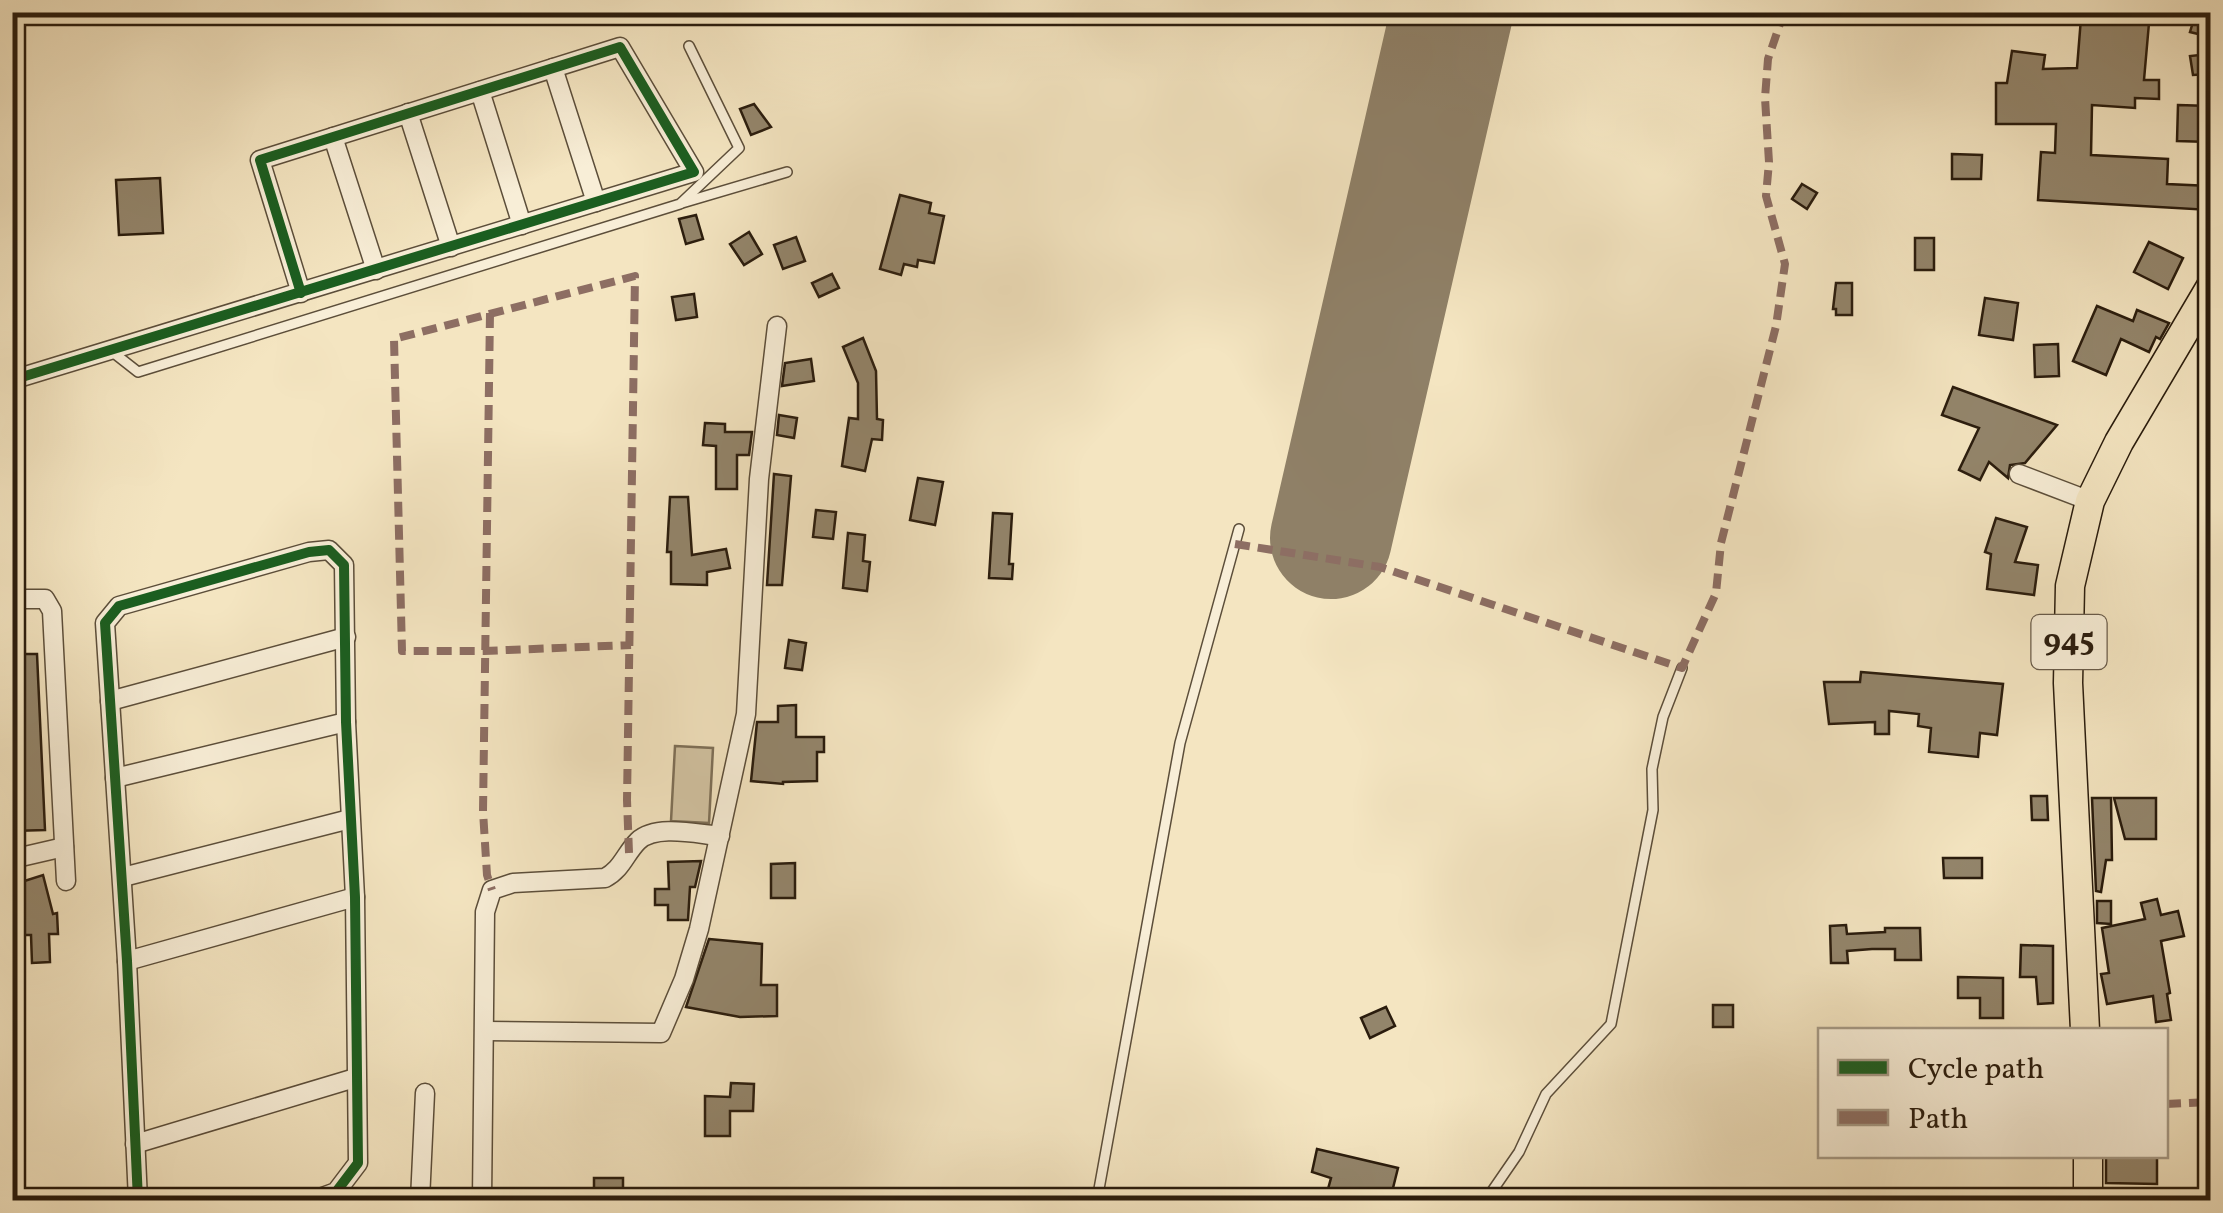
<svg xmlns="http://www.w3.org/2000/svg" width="2223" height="1213" viewBox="0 0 2223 1213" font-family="Vollkorn,serif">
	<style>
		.pitch { fill: #d2c3a2; stroke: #7e7058; stroke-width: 2.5 }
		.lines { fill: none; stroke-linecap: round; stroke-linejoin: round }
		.runway { stroke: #8f8067; stroke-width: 122 }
		.building { fill: #93856b; stroke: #2a1c0d; stroke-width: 2.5 }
		.lane-casing { stroke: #5c4e3a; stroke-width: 12 }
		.street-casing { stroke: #5c4e3a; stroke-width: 21 }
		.primary-casing { stroke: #2a1c0d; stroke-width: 31 }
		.lane { stroke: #f8eed7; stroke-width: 9 }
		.street { stroke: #f8eed7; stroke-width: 18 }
		.primary { stroke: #f4e5c1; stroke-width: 28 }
		.quiet { stroke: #8d6e63; stroke-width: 8; stroke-dasharray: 15 8; stroke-linecap: butt }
		.cycleway-casing { stroke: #f8eed7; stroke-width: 16 }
		.cycleway { stroke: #1b5e20; stroke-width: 10 }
		.labels { text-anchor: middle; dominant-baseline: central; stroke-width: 9; stroke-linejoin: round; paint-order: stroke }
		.shield { fill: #f8eed7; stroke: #685b4a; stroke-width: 2.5 }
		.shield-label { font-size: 32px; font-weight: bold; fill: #2a1c0d }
	</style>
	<rect width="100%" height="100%" fill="#f4e5c1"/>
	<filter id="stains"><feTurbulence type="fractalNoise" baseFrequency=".002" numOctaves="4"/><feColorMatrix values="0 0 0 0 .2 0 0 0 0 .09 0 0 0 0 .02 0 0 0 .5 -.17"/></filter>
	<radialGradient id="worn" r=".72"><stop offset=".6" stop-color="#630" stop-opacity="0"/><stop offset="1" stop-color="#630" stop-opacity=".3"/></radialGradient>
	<path class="pitch" d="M675,746L713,748L709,823L671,821Z"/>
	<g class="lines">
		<path class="runway" d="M1331,538L1452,12"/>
	</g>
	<g class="building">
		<path d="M2196,12L2210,16V37L2190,32Z"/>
		<path d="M2081,18L2149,23L2144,80H2159V99L2135,98V108L2092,105L2091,155L2168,159L2167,184L2210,186V210L2038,200L2041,152L2055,153L2056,124H1996V83H2007L2012,51L2045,55L2043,69L2077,68Z"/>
		<path d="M2210,54V74L2193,75L2190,56Z"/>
		<path d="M754,104L771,127L751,135L740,109Z"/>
		<path d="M2178,105L2210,106V142L2177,141Z"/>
		<path d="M1952,154L1982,155L1981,179H1952Z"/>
		<path d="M160,178L163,233L119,235L116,180Z"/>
		<path d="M1802,184L1817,193L1807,209L1792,199Z"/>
		<path d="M900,195L931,203L929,213L944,216L934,263L918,260L917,267L904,264L901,275L880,269Z"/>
		<path d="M696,215L703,239L686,244L679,219Z"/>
		<path d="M749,232L762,254L744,265L730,244Z"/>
		<path d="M796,237L805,261L783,269L774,245Z"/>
		<rect x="1915" y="238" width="19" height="32"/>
		<path d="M2149,242L2183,258L2168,289L2134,272Z"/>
		<path d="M832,274L839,288L819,297L812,283Z"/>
		<path d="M1836,283H1852V315H1836V309H1833Z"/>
		<path d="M694,294L697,317L676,320L672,297Z"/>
		<path d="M1985,298L2018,303L2013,340L1979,335Z"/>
		<path d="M2097,306L2133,321L2137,310L2169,323L2160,339L2156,337L2149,352L2121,339L2106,375L2073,361Z"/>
		<path d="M863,338L876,371L877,419L883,420L882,440L872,439L865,471L842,466L849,418L858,419V383L843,347Z"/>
		<path d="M2058,344L2059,376L2035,377L2034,345Z"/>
		<path d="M811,359L814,381L782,386L785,363Z"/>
		<path d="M1953,387L2057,425L2025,463L2010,465L2008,478L1989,462L1980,480L1959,470L1979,428L1942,415Z"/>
		<path d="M779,415L797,418L794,438L777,435Z"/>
		<path d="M705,423L725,424V432H752L749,455H737V489H716V446L703,445Z"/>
		<path d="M774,474L791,476L782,585H767Z"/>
		<path d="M918,478L943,482L935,525L910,520Z"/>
		<path d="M670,497H688L692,555L726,549L730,568L707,572V585L671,584V552H667Z"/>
		<path d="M816,510L836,512L833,539L813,537Z"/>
		<path d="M993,513L1012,514L1009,564H1013L1012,579L989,578Z"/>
		<path d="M1996,518L2027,527L2015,562L2038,565L2034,595L1987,589L1991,554L1985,552Z"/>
		<path d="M848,533L865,535L863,561L870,562L867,591L843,588Z"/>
		<path d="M789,640L806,643L802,670L785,668Z"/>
		<path d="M16,654H37L45,830L12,831V735H18Z"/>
		<path d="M1861,672L2003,684L1997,735L1980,733L1978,757L1929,752L1931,728L1918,726L1919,714L1889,711V734H1875V722L1829,724L1824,682H1860Z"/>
		<path d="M796,705V737H824V752H817V781L783,782V784L751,781L757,722H778V706Z"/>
		<path d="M2031,796H2047L2048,820H2032Z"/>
		<path d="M2092,798H2111L2112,860H2106L2101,892L2096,891Z"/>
		<path d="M2114,798H2156V839H2125Z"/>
		<path d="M1943,858H1982V878H1944Z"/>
		<path d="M701,861L695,887H690L688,920H668V905H655V889H669L668,862Z"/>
		<path d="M795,863V898H771V864Z"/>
		<path d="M43,875L53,914L57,913L58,934H49L50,962L32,963L31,935H14L12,885Z"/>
		<path d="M2157,899L2161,915L2178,911L2184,936L2161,941L2170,993L2167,994L2171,1020L2156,1022L2153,996L2107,1004L2101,974L2109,973L2102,928L2145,919L2141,903Z"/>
		<path d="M2097,901H2111V924L2097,923Z"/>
		<path d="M1846,925L1847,934L1885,932V928H1920L1921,960H1895V949H1872L1847,951L1848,963H1831L1830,926Z"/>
		<path d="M709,939L762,944L761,985H777V1016L740,1017L686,1007Z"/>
		<path d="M2021,945L2053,946V1003L2038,1004L2036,977H2020Z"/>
		<path d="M1958,977L2003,978V1018H1980V998H1958Z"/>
		<rect x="1713" y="1005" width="20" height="22"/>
		<path d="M1386,1007L1395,1026L1370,1038L1361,1018Z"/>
		<path d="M731,1083L754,1084L753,1111H730V1136H705V1096L730,1097Z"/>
		<path d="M1317,1149L1398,1168L1390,1200L1357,1197L1356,1200H1325L1331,1178L1312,1172Z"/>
		<path d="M2106,1156H2157V1184L2106,1183Z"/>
		<path d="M594,1178H623V1192L594,1193Z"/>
	</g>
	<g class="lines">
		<g class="lane-casing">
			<g id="lane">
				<path d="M682,203L787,172"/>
				<path d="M110,350L138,372L680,204L739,148L689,46"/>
				<path d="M1097,1200L1180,743L1239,529"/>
				<path d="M1486,1200L1519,1152L1546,1094L1611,1024L1653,810L1652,769L1663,717L1682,668"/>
			</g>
		</g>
		<g class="street-casing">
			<g id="street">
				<path d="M553,68L596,202"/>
				<path d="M480,91L522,225"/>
				<path d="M408,113L451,247"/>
				<path d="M333,137L376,270"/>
				<path d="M12,380L694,172L620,47L260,160L301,293"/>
				<path d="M2019,474L2090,501"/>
				<path d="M12,599H45L52,611L66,881"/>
				<path d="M110,701L346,637"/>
				<path d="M115,778L346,722"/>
				<path d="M12,859L64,847"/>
				<path d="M123,877L350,819"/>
				<path d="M127,961L355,897"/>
				<path d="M486,1031L661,1033L684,979L699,929L746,714L759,479L777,326"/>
				<path d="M135,1144L355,1078"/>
				<path d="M138,1200L127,961L105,623L119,606L309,552L329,550L344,565L346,722L355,897L358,1163L336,1192L314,1200"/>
				<path d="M420,1200L425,1093"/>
				<path d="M482,1200L485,912L492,890L513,883L605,878C622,869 625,854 638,841C656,824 697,834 720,836"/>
			</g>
		</g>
		<g class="primary-casing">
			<g id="primary">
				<path d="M2085,1030L2068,683L2070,586L2090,501L2119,442L2210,288"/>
				<path d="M2088,1200V1156"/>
			</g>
		</g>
		<use href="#lane" class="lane"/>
		<use href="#street" class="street"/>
		<use href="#primary" class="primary"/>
		<g class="quiet">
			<path d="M490,313L483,811L487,875L492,890"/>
			<path d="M1235,544L1380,567L1682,668L1716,593L1721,543L1776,326L1785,264L1766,196L1769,162L1765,98L1768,59L1784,12"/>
			<path d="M629,853L627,800L635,276L394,339L402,651H484L631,645"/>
			<path d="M2166,1104L2210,1102"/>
		</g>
		<g class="cycleway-casing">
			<g id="cycleway">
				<path d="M12,380L694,172L620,47L260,160L301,293"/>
				<path d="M138,1200L127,961L105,623L119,606L309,552L329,550L344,565L346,722L355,897L358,1163L336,1192L314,1200"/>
			</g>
		</g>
		<use href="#cycleway" class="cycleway"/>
	</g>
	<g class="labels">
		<rect class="shield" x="2031.5" y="615" width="75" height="54" rx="8"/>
		<g class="shield-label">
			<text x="2069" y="642">945</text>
		</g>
	</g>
	<rect width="2223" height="1213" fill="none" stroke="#f4e5c1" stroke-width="50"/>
	<rect x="15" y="15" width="2193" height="1183" fill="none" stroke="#2a1c0d" stroke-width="5"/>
	<rect x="25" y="25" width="2173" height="1163" fill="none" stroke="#2a1c0d" stroke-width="2.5"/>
	<rect x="1818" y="1028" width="350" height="130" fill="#f8eed7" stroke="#a69a86" stroke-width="2.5"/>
	<rect x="1838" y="1060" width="50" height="15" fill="#1b5e20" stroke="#a69a86" stroke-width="2.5"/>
	<text x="1908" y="1078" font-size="30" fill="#2a1c0d">Cycle path</text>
	<rect x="1838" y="1110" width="50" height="15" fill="#8d6e63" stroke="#a69a86" stroke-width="2.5"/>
	<text x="1908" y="1128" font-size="30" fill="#2a1c0d">Path</text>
	<rect width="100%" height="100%" filter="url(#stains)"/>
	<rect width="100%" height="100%" fill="url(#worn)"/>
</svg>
